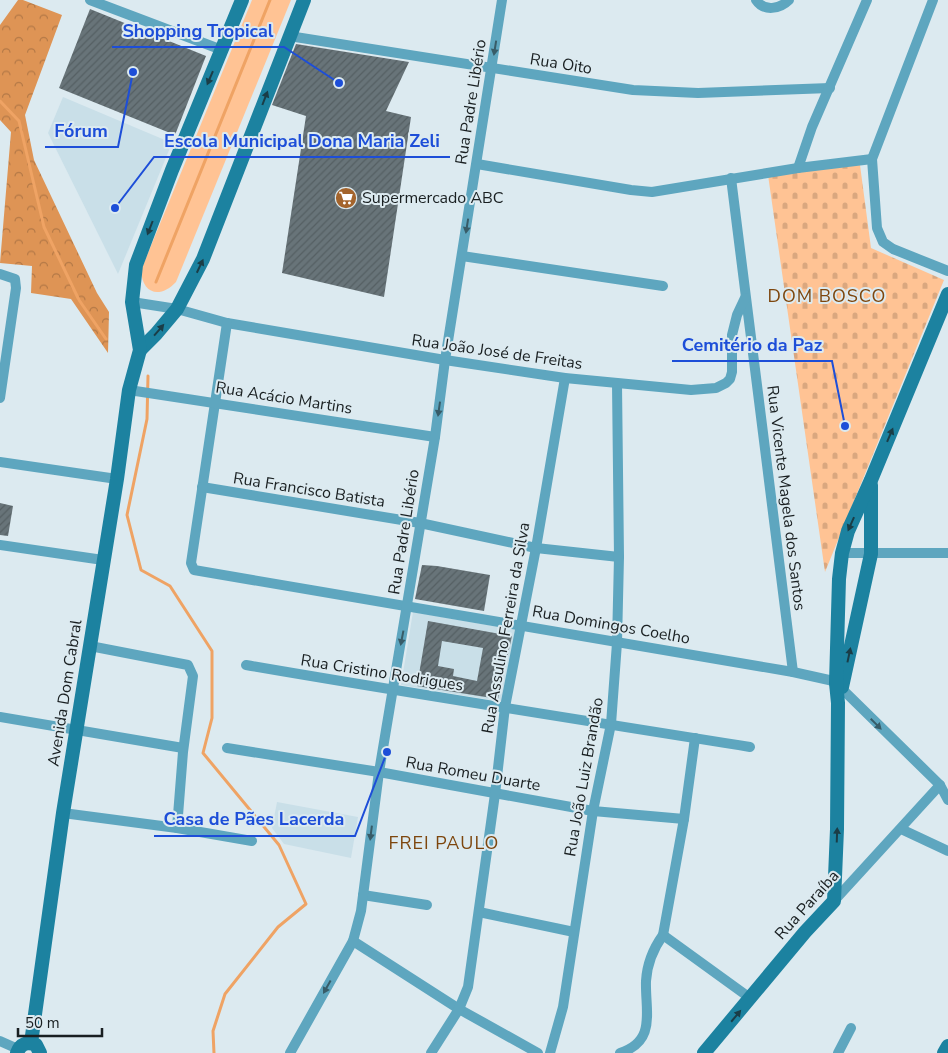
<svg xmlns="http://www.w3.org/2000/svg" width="948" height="1053" viewBox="0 0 948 1053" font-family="'Nunito Sans',sans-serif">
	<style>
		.built { fill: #c9dfe8 }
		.forest { fill: url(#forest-crowns) }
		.cemetery { fill: url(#cemetery-stones) }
		.park { fill: #ffc394 }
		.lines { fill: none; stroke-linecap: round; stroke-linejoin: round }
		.stream { stroke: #efa364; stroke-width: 3 }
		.building { fill: url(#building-hatch); fill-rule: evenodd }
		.street { stroke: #5ea6bf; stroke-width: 10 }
		.secondary { stroke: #1c82a0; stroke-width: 14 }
		.oneway { fill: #385c68 }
		.oneway2 { fill: #1a3d47 }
		.labels { text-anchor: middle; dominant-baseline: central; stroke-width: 4; stroke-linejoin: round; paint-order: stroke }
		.street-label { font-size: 16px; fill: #191f21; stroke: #dceaf0 }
		.poi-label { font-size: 16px; fill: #191f21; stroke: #dceaf0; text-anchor: start }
		.neighbourhood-label { font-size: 18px; letter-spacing: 1px; fill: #7d460d; stroke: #dceaf0 }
		.leader { fill: none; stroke: #1d4ed8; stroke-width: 2 }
		.callout-dot { fill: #1d4ed8; stroke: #dceaf0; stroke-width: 2 }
		.callout-label { font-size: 18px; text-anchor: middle; font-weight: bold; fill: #1d4ed8; stroke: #dceaf0; stroke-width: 4; stroke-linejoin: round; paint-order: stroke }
	</style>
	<defs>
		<pattern id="forest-crowns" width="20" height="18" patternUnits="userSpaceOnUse" patternTransform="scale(1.25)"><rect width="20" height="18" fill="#de9455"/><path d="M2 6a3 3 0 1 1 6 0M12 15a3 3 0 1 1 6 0" fill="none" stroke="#b37846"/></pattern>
		<pattern id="cemetery-stones" width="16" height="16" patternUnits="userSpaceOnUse" patternTransform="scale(1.25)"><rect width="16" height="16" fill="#ffc394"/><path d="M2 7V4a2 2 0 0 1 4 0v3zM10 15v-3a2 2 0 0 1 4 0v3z" fill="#daa77f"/></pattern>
		<pattern id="building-hatch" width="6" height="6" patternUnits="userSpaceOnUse" patternTransform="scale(1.25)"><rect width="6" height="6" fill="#687479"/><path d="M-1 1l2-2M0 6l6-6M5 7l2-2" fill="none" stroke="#555f63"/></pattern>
	</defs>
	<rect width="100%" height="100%" fill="#dceaf0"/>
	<g class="built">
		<path d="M63,97L172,143L118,274L48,133Z"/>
		<path d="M413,612L515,630L503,702L401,685Z"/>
		<path d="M277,802L358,817L351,858L284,844L272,828Z"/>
	</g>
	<path class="forest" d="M18,0H23L62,15L25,115L34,160L97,293L109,312L108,353L71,299L31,293L32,266L0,263L11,132L0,120V25Z"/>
	<path class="cemetery" d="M860,165L871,248L944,280L825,572L768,175Z"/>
	<path class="park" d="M252,0H291L176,282C160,299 142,294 141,270Z"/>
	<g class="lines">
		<g class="stream">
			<path d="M0,101L19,121L44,227L79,300L106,339"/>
			<path d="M156,282L270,0"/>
			<path d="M148,376L147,419L127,515L141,570L170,586L212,651V718L203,753L279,845L306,904L278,927L225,994L213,1031L214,1053"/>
		</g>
	</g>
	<g class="building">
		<path d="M90,9L206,56L175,135L59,88Z"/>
		<path d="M296,44L409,62L386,111L411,117L384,297L282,273L306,116L272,105Z"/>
		<path d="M0,503L13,506L8,536L0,535Z"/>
		<path d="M422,565L437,566L490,575L484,611L415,599Z"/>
		<path d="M428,621L512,636L498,699L417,686ZM442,641L483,648L477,681L453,676L454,669L438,666Z"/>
	</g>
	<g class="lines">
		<g class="street">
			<path d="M90,0L222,50"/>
			<path d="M756,0C764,12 780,9 789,0"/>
			<path d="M933,0L872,159L877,228L883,242L893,249L948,271"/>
			<path d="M289,36L633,90L698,93L830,88"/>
			<path d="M477,164L631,190L652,192L798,168L872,159"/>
			<path d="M798,168L812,127L867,0"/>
			<path d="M731,178L793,672"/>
			<path d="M462,256L663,286"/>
			<path d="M0,274L15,279L16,288L0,398"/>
			<path d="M132,302L177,309L227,323L445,360L565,378L691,390L716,388L726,383L730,379L732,372V335L737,315L745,298"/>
			<path d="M227,323L191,563L194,570L793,672L829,680L836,683L940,785L948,800"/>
			<path d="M129,390L435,437"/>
			<path d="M0,462L117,479"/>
			<path d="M202,487L420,523L536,548L619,557"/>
			<path d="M0,545L103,560"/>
			<path d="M842,553H948"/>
			<path d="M90,646L188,665L193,676L183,752L177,828"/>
			<path d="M246,665C414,694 582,720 750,747"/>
			<path d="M0,717L183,748"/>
			<path d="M227,748L379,772L593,811L684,819"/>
			<path d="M63,813L177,828L252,841"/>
			<path d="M901,829L948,851"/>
			<path d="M363,895L427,905"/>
			<path d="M834,901L940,785"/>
			<path d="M479,912L574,932"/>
			<path d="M663,935L750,998"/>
			<path d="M353,941L459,1009L538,1053"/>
			<path d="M0,1041L18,1049"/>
			<path d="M290,1053L353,941L361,911L379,772L435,437L445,360L502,0"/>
			<path d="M431,1053L459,1009L468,987L495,794L505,707L536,548L565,378"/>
			<path d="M550,1053L563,1007L593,811L611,724L617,643L619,557L617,384"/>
			<path d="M620,1053C657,1041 645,1011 646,981C647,964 653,949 663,935L684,819L695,738"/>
			<path d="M838,1053L851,1028"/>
		</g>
		<g class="secondary">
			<path d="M140,350L156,334L177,309L203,259L304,0"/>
			<path d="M842,687L871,554V485"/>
			<path d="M31,1043L63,813L117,479L129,390L140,350L132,302L136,265L172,170L242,0"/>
			<path d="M17,1053C20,1044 27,1041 36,1045L40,1053"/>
			<path d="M704,1053L805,932L834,901L837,829L838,703L836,683L839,579L842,553L848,531L871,480L948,294"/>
			<path d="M944,1053L948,1046"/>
		</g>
	</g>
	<defs><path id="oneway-solid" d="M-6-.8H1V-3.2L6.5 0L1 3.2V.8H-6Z" transform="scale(1.25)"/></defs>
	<g class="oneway">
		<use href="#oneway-solid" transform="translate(495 48) rotate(99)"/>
		<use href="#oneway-solid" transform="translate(467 226) rotate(99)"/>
		<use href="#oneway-solid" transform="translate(439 409) rotate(98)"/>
		<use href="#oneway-solid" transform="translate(402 638) rotate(101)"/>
		<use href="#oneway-solid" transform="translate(876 724) rotate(45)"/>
		<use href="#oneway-solid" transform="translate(371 833) rotate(97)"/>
		<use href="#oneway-solid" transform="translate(327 987) rotate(119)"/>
	</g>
	<g class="oneway2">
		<use href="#oneway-solid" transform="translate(210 78) rotate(113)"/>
		<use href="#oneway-solid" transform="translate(265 98) rotate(-69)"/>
		<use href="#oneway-solid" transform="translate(150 228) rotate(111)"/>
		<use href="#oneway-solid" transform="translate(200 266) rotate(-65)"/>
		<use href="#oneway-solid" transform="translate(159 330) rotate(-49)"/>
		<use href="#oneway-solid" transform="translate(890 435) rotate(-67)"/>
		<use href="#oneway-solid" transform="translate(851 524) rotate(114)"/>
		<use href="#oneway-solid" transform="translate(849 655) rotate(-78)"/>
		<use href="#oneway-solid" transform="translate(837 835) rotate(-88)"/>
		<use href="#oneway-solid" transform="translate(736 1016) rotate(-50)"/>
	</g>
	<defs>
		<g id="supermarket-disc" transform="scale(1.125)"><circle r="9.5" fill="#a4642c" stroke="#dceaf0"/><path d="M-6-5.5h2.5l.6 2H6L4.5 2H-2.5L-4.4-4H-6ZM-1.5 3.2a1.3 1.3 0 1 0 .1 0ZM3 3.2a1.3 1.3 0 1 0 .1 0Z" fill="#fff"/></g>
	</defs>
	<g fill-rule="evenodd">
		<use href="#supermarket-disc" x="346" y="198"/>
	</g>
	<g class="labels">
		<g class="street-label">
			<text transform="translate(561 64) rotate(9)">Rua Oito</text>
			<text transform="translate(471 102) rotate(-81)">Rua Padre Libério</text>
			<text transform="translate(497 352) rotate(8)">Rua João José de Freitas</text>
			<text transform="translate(284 398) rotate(9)">Rua Acácio Martins</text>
			<text transform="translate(309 490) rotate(9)">Rua Francisco Batista</text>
			<text transform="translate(786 498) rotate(83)">Rua Vicente Magela dos Santos</text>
			<text transform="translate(404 532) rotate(-81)">Rua Padre Libério</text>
			<text transform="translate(611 625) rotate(10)">Rua Domingos Coelho</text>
			<text transform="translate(506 628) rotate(-80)">Rua Assulino Ferreira da Silva</text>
			<text transform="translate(382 673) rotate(9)">Rua Cristino Rodrigues</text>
			<text transform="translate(65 693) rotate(-81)">Avenida Dom Cabral</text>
			<text transform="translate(473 774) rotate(10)">Rua Romeu Duarte</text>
			<text transform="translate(584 777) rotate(-80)">Rua João Luiz Brandão</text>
			<text transform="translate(807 905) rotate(-48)">Rua Paraíba</text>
		</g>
		<g class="poi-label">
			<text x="362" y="198">Supermercado ABC</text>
		</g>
		<g class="neighbourhood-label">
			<text x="827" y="296">DOM BOSCO</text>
			<text x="444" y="843">FREI PAULO</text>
		</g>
	</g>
	<path class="leader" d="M339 83L284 47H112M133 72L118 147H45M115 208L154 157H450M845 426L832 361H672M387 752L355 836H154"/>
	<g class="callout-dot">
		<circle cx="339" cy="83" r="5"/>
		<circle cx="133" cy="72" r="5"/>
		<circle cx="115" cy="208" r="5"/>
		<circle cx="845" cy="426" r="5"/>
		<circle cx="387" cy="752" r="5"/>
	</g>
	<g class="callout-label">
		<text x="198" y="37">Shopping Tropical</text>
		<text x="81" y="137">Fórum</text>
		<text x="302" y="147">Escola Municipal Dona Maria Zeli</text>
		<text x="752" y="351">Cemitério da Paz</text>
		<text x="254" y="825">Casa de Pães Lacerda</text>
	</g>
	<path d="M18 1028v8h84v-8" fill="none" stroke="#191f21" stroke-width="2.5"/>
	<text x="25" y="1028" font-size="15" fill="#191f21" stroke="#dceaf0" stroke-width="4" paint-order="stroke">50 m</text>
</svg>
